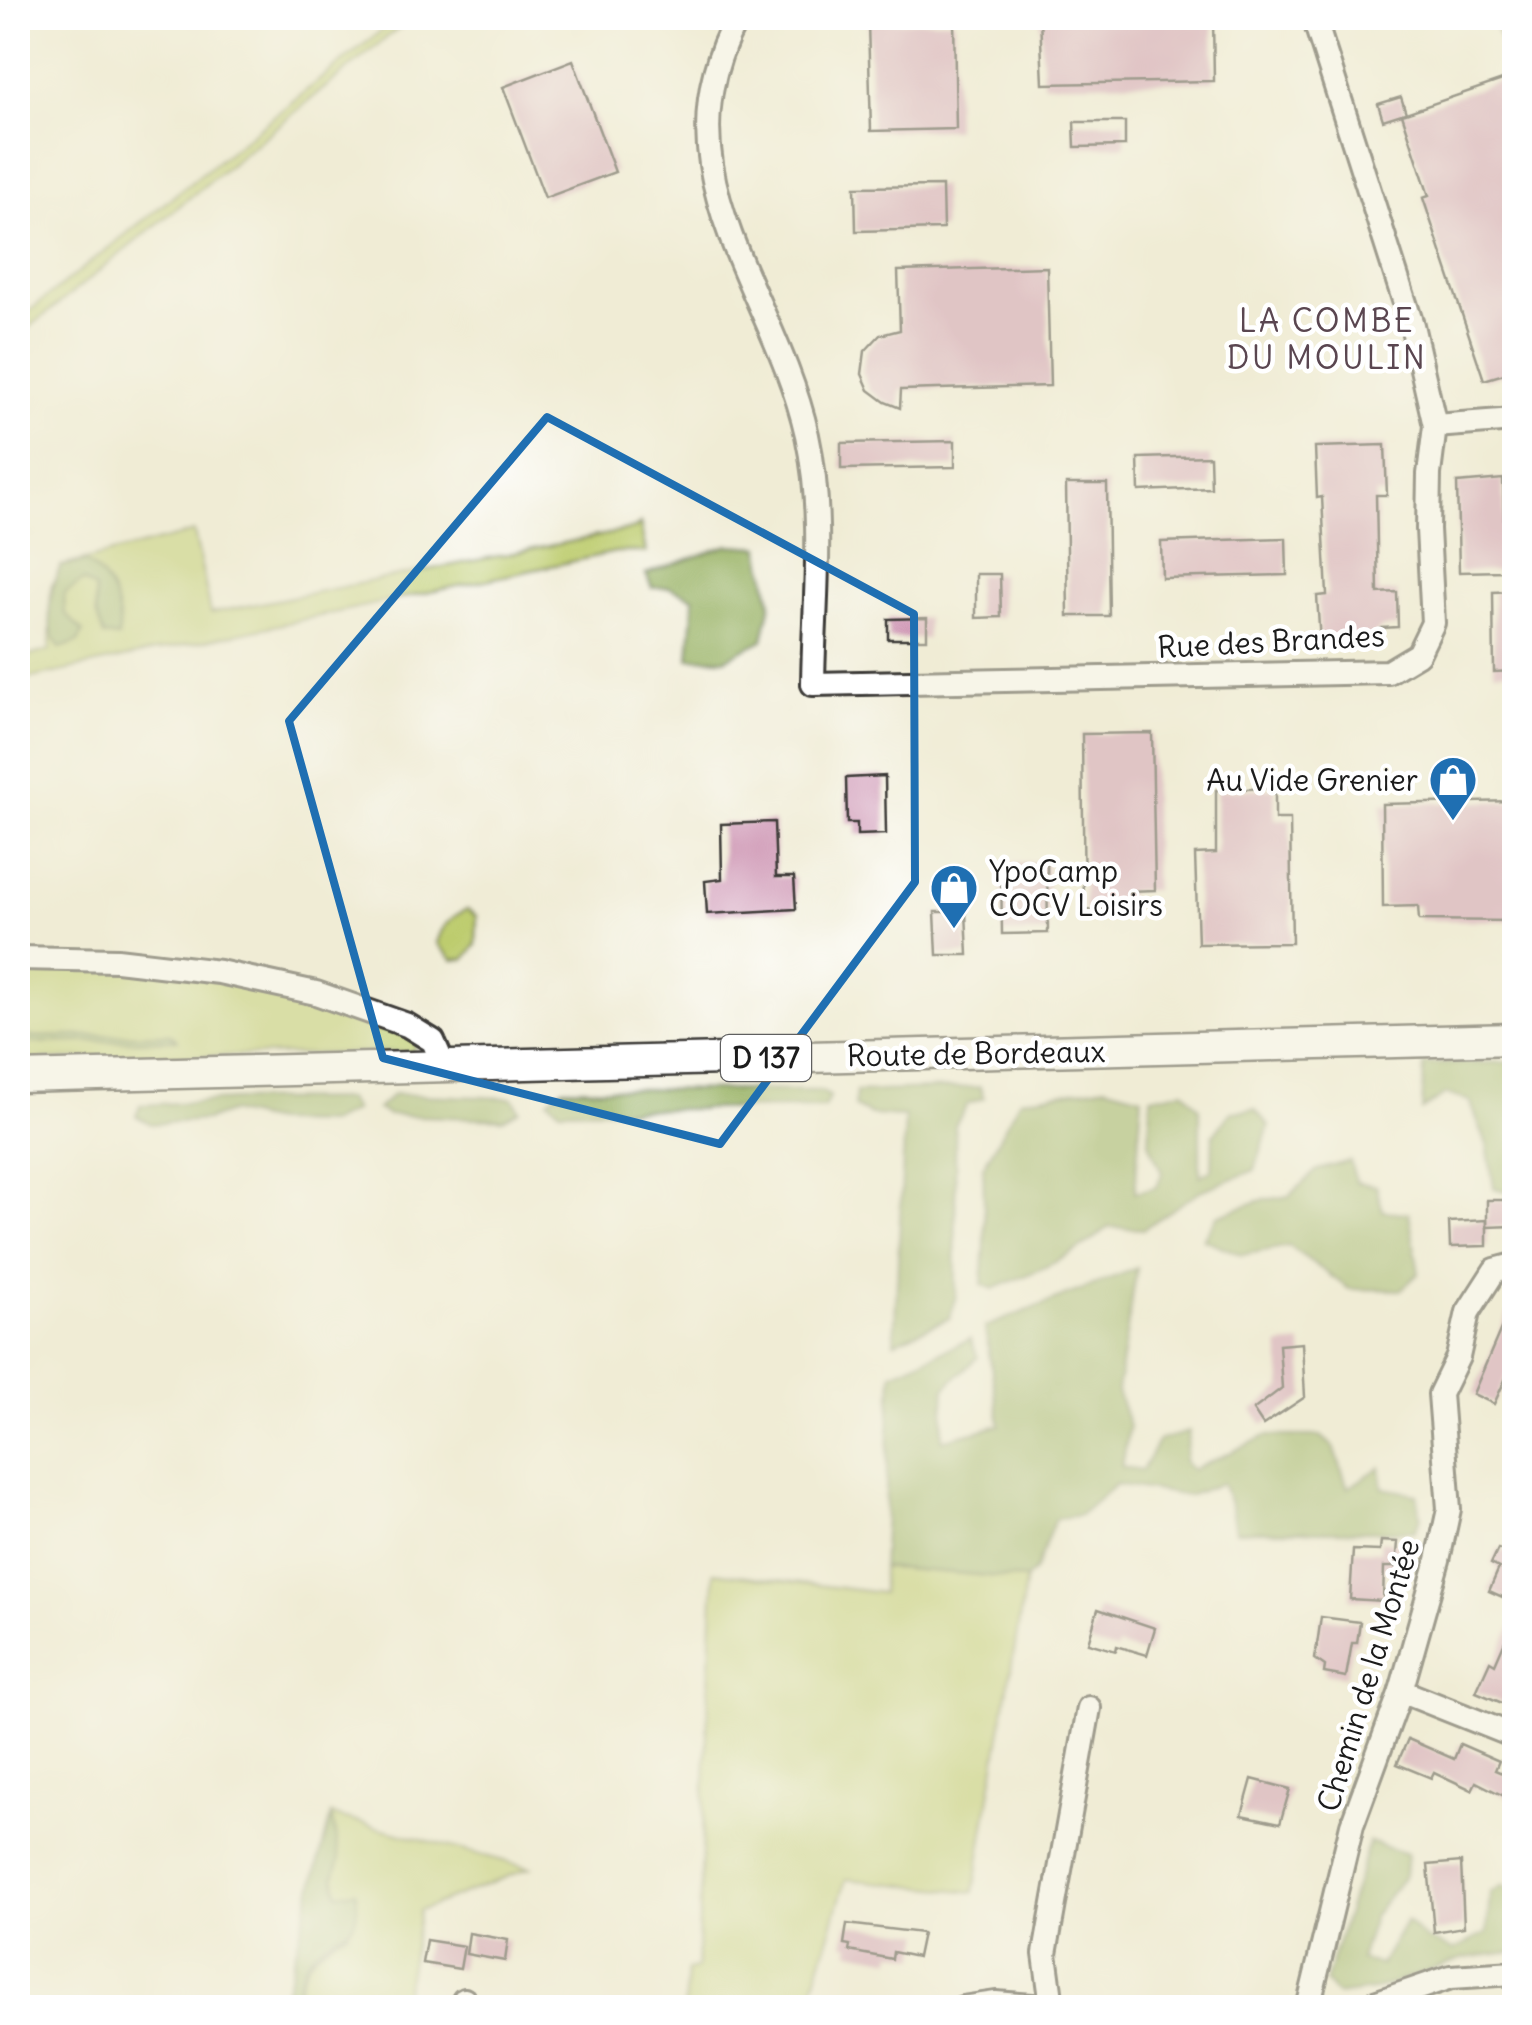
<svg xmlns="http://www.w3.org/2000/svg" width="1532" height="2025" viewBox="0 0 1532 2025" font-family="Delius,sans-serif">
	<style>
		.green { fill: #bdcc6e; stroke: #6c7445; stroke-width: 2.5 }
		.forest { fill: #96b061; stroke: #59663e; stroke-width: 2.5 }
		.building { fill: #cd94b2 }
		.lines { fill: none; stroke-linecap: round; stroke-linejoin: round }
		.minor-casing { stroke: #3c3b38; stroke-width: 28 }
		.major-casing { stroke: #3c3b38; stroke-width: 35 }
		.minor { stroke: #fff; stroke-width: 22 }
		.major { stroke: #fff; stroke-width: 30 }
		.marked { fill: none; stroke: #1f6fb2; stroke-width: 8; stroke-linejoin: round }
		.labels { text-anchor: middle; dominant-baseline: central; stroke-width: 9; stroke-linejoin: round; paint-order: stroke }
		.shield { fill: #fff; stroke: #606060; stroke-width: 2.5 }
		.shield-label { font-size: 28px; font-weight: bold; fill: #1c1c1c }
		.street-label { font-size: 30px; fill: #1c1c1c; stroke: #fff }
		.poi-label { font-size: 30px; fill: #1c1c1c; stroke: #fff; text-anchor: end }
		.neighbourhood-label { font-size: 32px; letter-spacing: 2.5px; fill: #5a4650; stroke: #fff }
	</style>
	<rect width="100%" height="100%" fill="#fff"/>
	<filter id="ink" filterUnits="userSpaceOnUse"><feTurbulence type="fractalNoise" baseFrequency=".01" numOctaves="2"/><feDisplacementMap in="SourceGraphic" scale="20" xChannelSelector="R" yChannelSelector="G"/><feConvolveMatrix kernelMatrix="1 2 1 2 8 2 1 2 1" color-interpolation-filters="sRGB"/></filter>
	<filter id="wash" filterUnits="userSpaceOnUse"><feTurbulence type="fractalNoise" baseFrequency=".0048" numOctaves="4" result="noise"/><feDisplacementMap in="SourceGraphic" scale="40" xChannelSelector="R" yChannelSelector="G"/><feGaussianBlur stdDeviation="2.25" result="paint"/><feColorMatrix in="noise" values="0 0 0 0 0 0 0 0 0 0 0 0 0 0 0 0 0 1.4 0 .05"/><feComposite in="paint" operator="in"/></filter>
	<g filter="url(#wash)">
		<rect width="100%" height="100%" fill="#f0ecd6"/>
		<g class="green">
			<path d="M397,18H411L18,337V320Z"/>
			<path d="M640,524L646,552H616L18,681V659L50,650L51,587L61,566L194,532L211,613L634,529Z"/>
			<path d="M467,909L477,916L476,945L465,959L453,960L437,943C442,925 451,917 467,909Z"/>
			<path d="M18,958L206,975L315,995L414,1038L416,1045L412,1052L18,1060Z"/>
			<path d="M882,1567L1026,1579L974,1892L846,1879L808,2007L684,2008L687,1970L697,1968L714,1572L882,1593Z"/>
			<path d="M331,1815L530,1868L419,1911L403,2007L294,2008C303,1963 308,1954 348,1932L334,1876L340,1859Z"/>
		</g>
		<g class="forest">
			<path d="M1492,18H1514V64H1511Z"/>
			<path d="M729,545L760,547L771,603L763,640L724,659L689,658L694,598L669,587L652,588L646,574Z"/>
			<path d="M86,562C109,577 124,610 118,638L104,636L96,613L95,589L83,581L64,594L65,613L83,632L78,642L60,648C43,624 49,591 61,566Z"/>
			<path d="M170,1034L177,1040L18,1043V1037Z"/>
			<path d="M1514,1062V1184L1509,1192L1494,1188L1487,1145L1470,1101L1446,1094L1422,1110L1424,1064Z"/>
			<path d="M1105,1086L1142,1096L1135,1192L1157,1187L1162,1173L1149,1142L1151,1097L1184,1090L1200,1108V1176L1212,1169L1213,1135L1231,1112L1255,1109L1269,1126L1255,1170L1200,1191L1143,1229L1109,1227C1074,1257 1035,1272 993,1289L982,1284L985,1242L983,1167L1020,1099Z"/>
			<path d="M980,1087L984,1098L968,1104L955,1125L956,1295L950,1318L894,1342L905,1117L871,1115L854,1107L856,1092Z"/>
			<path d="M563,1088L820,1091L830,1096L824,1108L560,1110L548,1100Z"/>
			<path d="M393,1094L513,1098L520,1110L503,1119L388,1115L377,1109Z"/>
			<path d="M347,1099L355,1110L329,1123L273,1122L229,1112L207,1120L151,1124L136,1116L140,1105L232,1100Z"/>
			<path d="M1350,1161L1356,1182L1376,1186L1383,1211L1409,1213L1419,1273L1401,1290L1349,1289L1289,1246L1242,1255L1203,1239L1217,1216L1258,1201L1289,1196L1317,1170Z"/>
			<path d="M1137,1268L1117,1391L1129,1426L1122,1467L1142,1470L1159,1440L1189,1432L1184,1462L1192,1470L1266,1436H1321L1334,1447L1348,1488L1380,1467L1383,1488L1417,1494L1421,1517L1415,1531H1235L1231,1507L1222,1483L1188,1496L1116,1484L1080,1515L1055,1519L1035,1570L1026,1579L882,1567L892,1373L970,1339L978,1357L945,1388L942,1440L1000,1425L985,1327Z"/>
			<path d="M331,1815L340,1859L334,1876L338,1894L356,1891C362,1935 344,1927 317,1949C300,1963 298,1988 294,2007H281Z"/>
			<path d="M1369,1842L1407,1854L1405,1875L1374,1915L1360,1960L1381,1964L1406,1921L1425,1939L1453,1950L1487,1933L1490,1892L1504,1885L1514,1896V1952L1465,1958L1374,1990L1336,1995L1325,1982Z"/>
		</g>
		<g id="blocks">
			<g class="building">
				<path d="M1040,18H1213L1214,81L1043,84Z"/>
				<path d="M954,20L956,129L871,131L868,22Z"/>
				<path d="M573,60L615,172L545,198L503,87Z"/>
				<path d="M1514,76V371L1484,380L1423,198L1429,196L1402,114L1405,113L1383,120L1378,104L1401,97L1406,113Z"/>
				<path d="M1074,122H1125V146L1075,147Z"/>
				<path d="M942,186L943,229L856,231L855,187Z"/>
				<path d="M1047,267L1050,386L901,390L900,408L885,402L869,390L862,374L865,351L880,335L900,330L898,271Z"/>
				<path d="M955,441V467L841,469V443Z"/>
				<path d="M1385,445L1387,495H1376L1378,593L1397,592L1398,627L1382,628L1368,640L1320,643L1317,596L1327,595L1322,497L1317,498L1315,447Z"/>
				<path d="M1210,456L1211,488L1139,491L1138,458Z"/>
				<path d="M1503,479L1505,571L1459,572L1457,483Z"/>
				<path d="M1066,484H1107L1109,616H1068Z"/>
				<path d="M1286,538L1287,575L1162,578L1161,542Z"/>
				<path d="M976,574H1000L1001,617L976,618Z"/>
				<path d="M1514,591V671L1494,672L1493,592Z"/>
				<path d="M927,618V639H888V619Z"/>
				<path d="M1152,733L1155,890L1129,891V909L1084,910L1082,734Z"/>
				<path d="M885,776L886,834L857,835V823H847L846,778Z"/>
				<path d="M1275,788V819H1290L1292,943L1198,944L1195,854L1216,853V790Z"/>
				<path d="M1514,801V921L1419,920L1418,906L1383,907L1382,804Z"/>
				<path d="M774,822L776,877H794L796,909L707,914L705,881L722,879L721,824Z"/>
				<path d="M1047,861L1048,933L1002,934L1001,863Z"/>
				<path d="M935,912H966L968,955H937Z"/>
				<path d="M1487,1200H1514V1226L1487,1227Z"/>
				<path d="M1487,1220V1246L1450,1247L1449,1222Z"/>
				<path d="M1514,1298V1360L1494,1404L1473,1394Z"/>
				<path d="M1302,1343L1305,1397L1263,1425L1253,1410L1282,1388L1279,1345Z"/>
				<path d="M1514,1532V1602L1489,1591L1499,1568L1491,1564L1498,1549L1506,1552Z"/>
				<path d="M1381,1541L1398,1542L1396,1567H1384L1383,1601L1350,1599L1353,1550L1380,1551Z"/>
				<path d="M1098,1609L1155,1628L1147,1655L1117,1646L1116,1651L1088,1643Z"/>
				<path d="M1321,1617L1360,1622L1357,1643H1352L1346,1677L1324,1673L1325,1666L1315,1659Z"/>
				<path d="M1514,1620V1689L1507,1705L1476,1692L1490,1661L1495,1664Z"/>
				<path d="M1408,1739L1454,1759L1460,1744L1499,1761L1495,1770L1514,1778V1801L1476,1782L1472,1790L1434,1772L1431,1778L1397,1764Z"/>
				<path d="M1252,1779L1290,1789L1280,1823L1242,1815Z"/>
				<path d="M1461,1862L1464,1927L1434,1932L1428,1865Z"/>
				<path d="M847,1924L922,1933L917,1957L893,1952L892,1959L849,1951L850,1945L844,1944Z"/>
				<path d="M469,1933L508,1940L505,1961L466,1954Z"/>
				<path d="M426,1940L464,1946L460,1969L422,1963Z"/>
			</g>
		</g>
	</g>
	<g filter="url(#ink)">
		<use href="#blocks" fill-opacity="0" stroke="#3c3b38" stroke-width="2.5"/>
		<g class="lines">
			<g class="minor-casing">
				<g id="minor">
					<path d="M737,18C653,172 775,290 807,435C825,516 814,602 813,684L1388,672L1418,654L1433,623L1428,529L1429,474L1435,426L1412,325L1314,18"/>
					<path d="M1435,426L1514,420"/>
					<path d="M18,958L117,960L219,972L316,993L407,1025L433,1041L444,1066"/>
					<path d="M1401,1691L1514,1736"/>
					<path d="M1052,2006L1045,1954L1089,1708"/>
					<path d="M463,2008L464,2000"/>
					<path d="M962,2008L996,2003L1058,2008"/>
					<path d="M1308,2008L1352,1825L1401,1691L1438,1560L1449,1509L1440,1394L1458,1357L1468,1312L1495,1270L1514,1265"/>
					<path d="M1360,2008L1451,1977L1514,1973"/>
				</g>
			</g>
			<g class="major-casing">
				<path id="major" d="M18,1077L1514,1039"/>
			</g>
			<use href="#minor" class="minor"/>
			<use href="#major" class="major"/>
		</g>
	</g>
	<path d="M0 0H1532V2025H0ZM547,417L914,614L915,882L720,1144L383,1058L289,721Z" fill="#f0ecd6" fill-opacity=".55" fill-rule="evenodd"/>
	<path class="marked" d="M547,417L914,614L915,882L720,1144L383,1058L289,721Z"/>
	<defs>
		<g id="shop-pin" transform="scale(2.5)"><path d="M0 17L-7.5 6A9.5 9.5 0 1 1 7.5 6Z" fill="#1f6fb2" stroke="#fff"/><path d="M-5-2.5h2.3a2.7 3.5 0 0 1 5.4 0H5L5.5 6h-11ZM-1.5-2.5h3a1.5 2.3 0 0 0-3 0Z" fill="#fff"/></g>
	</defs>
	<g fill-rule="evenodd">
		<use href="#shop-pin" x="1453" y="780"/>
		<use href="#shop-pin" x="954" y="888"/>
	</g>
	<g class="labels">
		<rect class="shield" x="721" y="1035" width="90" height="46" rx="8"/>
		<g class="shield-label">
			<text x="766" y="1058">D 137</text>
		</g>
		<g class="street-label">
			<text transform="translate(1271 641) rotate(-3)">Rue des Brandes</text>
			<text transform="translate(976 1053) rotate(-1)">Route de Bordeaux</text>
			<text transform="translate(1368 1675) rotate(-73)">Chemin de la Montée</text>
		</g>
		<g class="poi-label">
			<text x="1418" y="780">Au Vide Grenier</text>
			<text x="989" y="871" text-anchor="start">YpoCamp<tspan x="989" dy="34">COCV Loisirs</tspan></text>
		</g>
		<g class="neighbourhood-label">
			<text x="1327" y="320">LA COMBE<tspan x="1327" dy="37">DU MOULIN</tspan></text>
		</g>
	</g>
	<rect width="1532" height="2025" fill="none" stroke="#fff" stroke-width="60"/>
</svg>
